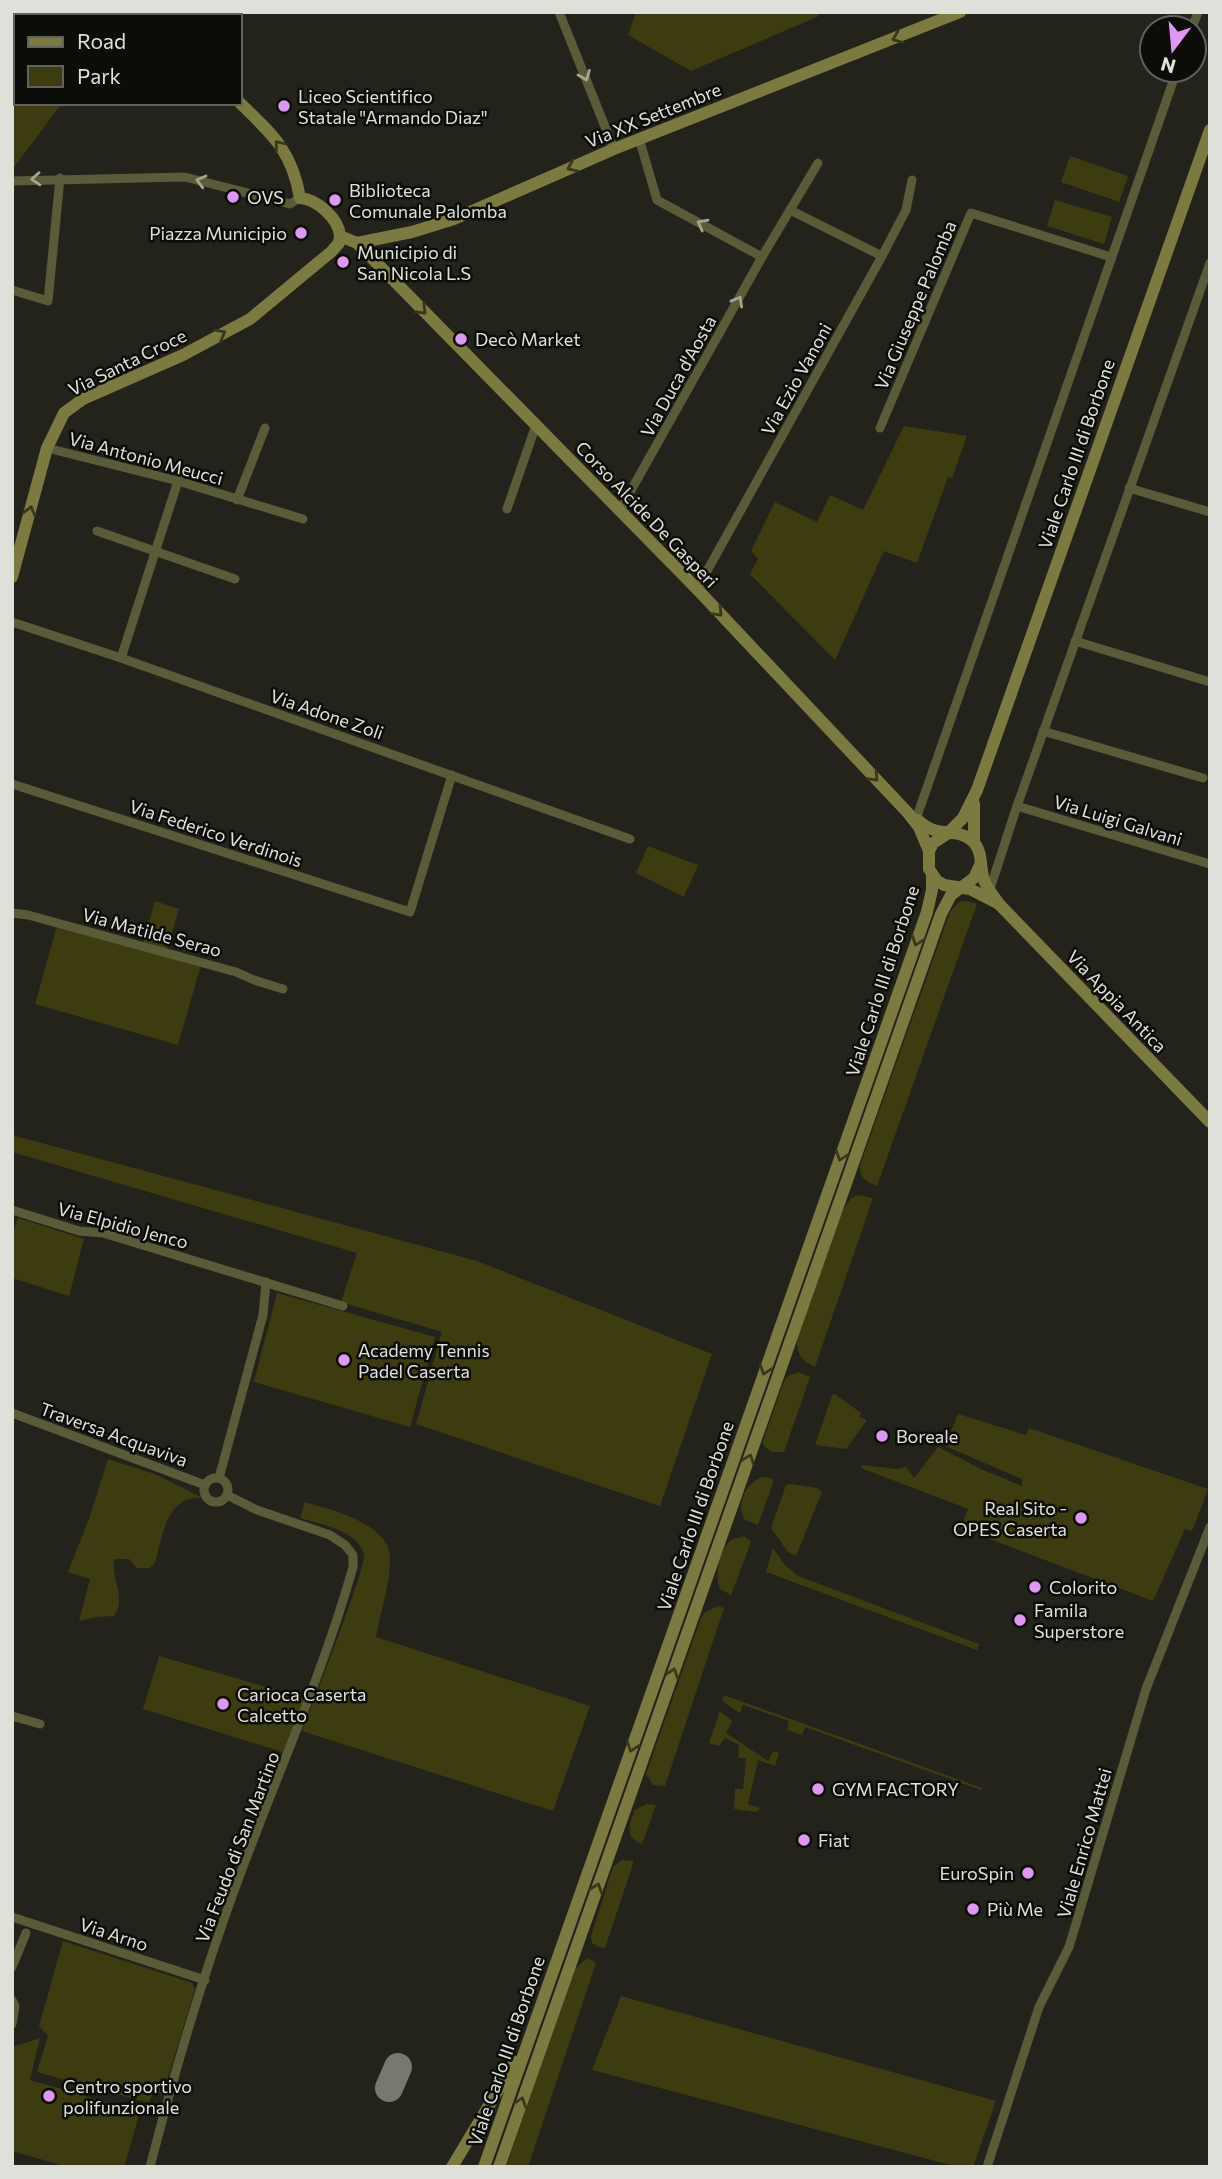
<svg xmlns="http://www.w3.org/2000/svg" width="1222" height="2179" viewBox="0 0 1222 2179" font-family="Commissioner,sans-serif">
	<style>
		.green { fill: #3c3c10 }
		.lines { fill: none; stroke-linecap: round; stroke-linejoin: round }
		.taxiway { stroke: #787870; stroke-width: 28 }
		.street { stroke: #5a5b38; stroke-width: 9 }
		.secondary { stroke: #7a7a41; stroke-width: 12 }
		.oneway { stroke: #38381f }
		.oneway2 { stroke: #a4a491 }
		.poi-dot { fill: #de98f2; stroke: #0c0c09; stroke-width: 2.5 }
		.labels { text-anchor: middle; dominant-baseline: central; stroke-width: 5; stroke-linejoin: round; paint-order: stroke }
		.poi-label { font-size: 18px; fill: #e0e0da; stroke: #0c0c09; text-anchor: start }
		.street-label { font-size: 18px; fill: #e0e0da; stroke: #0c0c09 }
	</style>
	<rect width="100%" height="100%" fill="#23231b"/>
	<g class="green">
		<path d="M636,12H817L819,16L691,71L628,35Z"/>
		<path d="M16,18V103H62L12,170V24Z"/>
		<path d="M1070,156L1128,176L1119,202L1061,182Z"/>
		<path d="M1055,200L1112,217L1104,244L1047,226Z"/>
		<path d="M904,426L967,436L952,478L948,477L917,563L884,551L835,660L750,574L758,559L751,551L775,502L817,522L830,495L863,510Z"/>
		<path d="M648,846L698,865L684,897L636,873Z"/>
		<path d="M155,901L179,909L167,949L143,943Z"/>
		<path d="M968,901L977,904L877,1186C866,1182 859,1178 860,1165L950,912L959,902Z"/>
		<path d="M57,926L201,965L178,1045L35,1004Z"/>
		<path d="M12,1135L477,1261L712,1354L660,1506L416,1424L442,1332L341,1302L357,1253L12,1152Z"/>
		<path d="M858,1195L873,1198L815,1367C802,1361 796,1353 797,1339L843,1210L851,1198Z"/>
		<path d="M18,1218L84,1239L69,1296L12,1278V1235Z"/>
		<path d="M277,1293L435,1337L410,1427L254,1382Z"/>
		<path d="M798,1372L810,1377L784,1452H771L763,1445V1441L784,1381L788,1376Z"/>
		<path d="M833,1393L861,1413L859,1417L867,1420L846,1449L815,1445Z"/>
		<path d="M958,1414L1026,1435L1029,1428L1208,1489L1192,1531L1185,1529L1153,1601L961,1528L968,1509L861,1468L862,1465L897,1469L906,1467L914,1478L938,1447L983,1470L1022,1486V1479L945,1446Z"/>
		<path d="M108,1459L155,1474L203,1498C166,1495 163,1535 155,1563L150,1568H137L129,1559H114C111,1579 127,1599 114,1616L95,1617L79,1621L90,1579L68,1572L90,1516Z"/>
		<path d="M763,1477L773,1479V1483L758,1525L745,1520C735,1504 746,1482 763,1477Z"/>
		<path d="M790,1484L817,1488L822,1492L796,1556L788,1552L771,1528L786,1485Z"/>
		<path d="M305,1502C331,1510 389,1523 390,1557C391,1584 380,1611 376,1637L590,1706L553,1811L302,1731C311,1707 367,1567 364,1554C357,1530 320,1524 300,1518Z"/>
		<path d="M744,1536L751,1542L731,1595L720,1589C715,1577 718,1554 728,1543C732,1538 739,1538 744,1536Z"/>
		<path d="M773,1548L784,1564L798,1576L979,1644L977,1650L766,1572Z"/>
		<path d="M718,1606L724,1608L665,1786L653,1785L646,1774L701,1618L705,1612Z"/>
		<path d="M159,1656L304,1698L283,1752L143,1709Z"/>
		<path d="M724,1695L982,1788L981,1790L805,1727L802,1735L787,1730L789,1721L743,1705L740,1713L722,1701Z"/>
		<path d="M720,1711L732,1721L726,1733L768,1761L773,1751L779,1753L775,1766L758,1760L748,1804L760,1808L757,1812L734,1809L735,1789H743L746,1758H738L739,1745L725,1738L719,1746L709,1743Z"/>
		<path d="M647,1804L656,1805L642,1844C624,1837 629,1825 635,1810Z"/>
		<path d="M622,1860L634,1861L605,1948L599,1947L592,1943L591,1936L613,1867Z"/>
		<path d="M63,1941L192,1983L195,1989L163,2094L153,2092L149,2103L37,2072L48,2036L39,2026Z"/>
		<path d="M587,1958L596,1963L528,2167H506L574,1970Z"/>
		<path d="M621,1996L996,2101L973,2167H958L592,2070Z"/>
		<path d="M40,2038L30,2080L140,2112L124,2167H68L12,2151V2047Z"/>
	</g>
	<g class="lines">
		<path class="taxiway" d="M389,2088L398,2067"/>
		<g class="street">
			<path d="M559,12L614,149"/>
			<path d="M193,16L194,12"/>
			<path d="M1192,28L1198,12"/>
			<path d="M639,138L657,200L762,257"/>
			<path d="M12,181L185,177L290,204L300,198"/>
			<path d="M790,210L882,256"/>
			<path d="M12,290L48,301L60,178"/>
			<path d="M880,428L971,213L1111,257"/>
			<path d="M47,448L178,481L303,519"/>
			<path d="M1129,488L1210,512"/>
			<path d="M237,500L265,428"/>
			<path d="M507,509L536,425"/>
			<path d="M620,510L762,257L818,163"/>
			<path d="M97,531L235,579"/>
			<path d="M697,589L882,256L906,210L912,180"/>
			<path d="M12,622L121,658L630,839"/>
			<path d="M1075,641L1210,682"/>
			<path d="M121,658L178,481"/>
			<path d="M1043,731L1203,778"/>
			<path d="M12,784L410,912L452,775"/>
			<path d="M1017,806L1210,864"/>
			<path d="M915,822L1177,70"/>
			<path d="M988,895L1017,806L1210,263"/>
			<path d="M12,913L28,915L236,972L254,980L283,989"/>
			<path d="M12,1210L79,1231L103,1233L343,1306"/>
			<path d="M12,1413L205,1485"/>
			<circle cx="216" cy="1490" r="12"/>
			<path d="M219,1478L263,1315L266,1282"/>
			<path d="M12,1716L40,1724"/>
			<path d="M12,1917L205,1980"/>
			<path d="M12,1967L26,1933"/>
			<path d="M12,2000L15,2006L12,2024"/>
			<path d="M150,2167C171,2085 195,2002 223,1922C264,1802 319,1688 353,1567V1555L345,1545L330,1535L257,1510L227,1495"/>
			<path d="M987,2167L1039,2007L1069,1947L1075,1927L1146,1689L1210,1527"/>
		</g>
		<g class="secondary">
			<path d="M143,12L147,16"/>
			<path d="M240,103C273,135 292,151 300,198C317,199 339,219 340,236"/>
			<path d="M340,236L357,243L697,589L908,813L919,827L929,851"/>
			<path d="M357,243L412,232L454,219L614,149L960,12"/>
			<path d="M12,577L47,448L64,413L83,399L183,355L250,319L331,252L339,243L340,236"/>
			<path d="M918,820C938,839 953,827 970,839C984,849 979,866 984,880C987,889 994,896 999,904L1210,1122"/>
			<path d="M974,842V804"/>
			<path d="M999,904L970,889L944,885L937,881L929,869V851L933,843L947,834L963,818L977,790L1210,130"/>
			<path d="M452,2167L515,2062"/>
			<path d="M484,2167L927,912L932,890V876"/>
			<path d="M499,2167L941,914L951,895L974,878L981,863"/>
		</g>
	</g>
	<defs><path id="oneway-chevron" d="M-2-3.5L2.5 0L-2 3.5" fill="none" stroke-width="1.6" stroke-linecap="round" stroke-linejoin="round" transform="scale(1.75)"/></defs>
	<g class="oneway">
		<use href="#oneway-chevron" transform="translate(897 38) rotate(158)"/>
		<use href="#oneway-chevron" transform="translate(279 145) rotate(-128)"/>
		<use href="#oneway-chevron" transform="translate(572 167) rotate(156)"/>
		<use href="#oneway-chevron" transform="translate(422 310) rotate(45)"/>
		<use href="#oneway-chevron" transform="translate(221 334) rotate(-28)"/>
		<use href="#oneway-chevron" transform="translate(30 511) rotate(-75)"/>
		<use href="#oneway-chevron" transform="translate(718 612) rotate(47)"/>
		<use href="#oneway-chevron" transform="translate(874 777) rotate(47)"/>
		<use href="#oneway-chevron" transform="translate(917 941) rotate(109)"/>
		<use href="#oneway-chevron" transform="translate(841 1156) rotate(109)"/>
		<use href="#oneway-chevron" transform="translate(765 1370) rotate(109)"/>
		<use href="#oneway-chevron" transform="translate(749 1459) rotate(-70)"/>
		<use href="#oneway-chevron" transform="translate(673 1673) rotate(-71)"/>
		<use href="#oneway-chevron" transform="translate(632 1747) rotate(109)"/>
		<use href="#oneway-chevron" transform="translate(597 1888) rotate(-71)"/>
		<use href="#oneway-chevron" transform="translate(521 2102) rotate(-71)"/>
	</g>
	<g class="oneway2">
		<use href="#oneway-chevron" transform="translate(585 76) rotate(68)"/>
		<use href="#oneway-chevron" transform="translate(36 179) rotate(176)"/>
		<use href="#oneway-chevron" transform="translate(201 181) rotate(-165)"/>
		<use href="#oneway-chevron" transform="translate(702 224) rotate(-152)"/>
		<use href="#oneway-chevron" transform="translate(738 301) rotate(-61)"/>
	</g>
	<g class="poi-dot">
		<circle cx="284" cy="106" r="7"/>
		<circle cx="233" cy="197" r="7"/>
		<circle cx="335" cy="200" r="7"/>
		<circle cx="301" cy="233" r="7"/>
		<circle cx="343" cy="262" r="7"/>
		<circle cx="461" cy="339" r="7"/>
		<circle cx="344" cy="1360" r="7"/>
		<circle cx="882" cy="1436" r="7"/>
		<circle cx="1081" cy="1518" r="7"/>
		<circle cx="1035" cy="1587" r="7"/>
		<circle cx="1020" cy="1620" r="7"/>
		<circle cx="223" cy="1704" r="7"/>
		<circle cx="818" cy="1789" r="7"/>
		<circle cx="804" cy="1840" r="7"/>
		<circle cx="1028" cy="1873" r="7"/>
		<circle cx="973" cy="1909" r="7"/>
		<circle cx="49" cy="2096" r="7"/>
	</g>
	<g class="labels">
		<g class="poi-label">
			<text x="298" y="96">Liceo Scientifico<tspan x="298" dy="21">Statale "Armando Diaz"</tspan></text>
			<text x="349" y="190">Biblioteca<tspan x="349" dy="21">Comunale Palomba</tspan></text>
			<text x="247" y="197">OVS</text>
			<text x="287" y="233" text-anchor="end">Piazza Municipio</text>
			<text x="357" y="252">Municipio di<tspan x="357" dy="21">San Nicola L.S</tspan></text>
			<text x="475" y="339">Decò Market</text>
			<text x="358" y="1350">Academy Tennis<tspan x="358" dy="21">Padel Caserta</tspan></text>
			<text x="896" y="1436">Boreale</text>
			<text x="1067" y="1508" text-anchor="end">Real Sito -<tspan x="1067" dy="21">OPES Caserta</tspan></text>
			<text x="1049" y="1587">Colorito</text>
			<text x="1034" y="1610">Famila<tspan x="1034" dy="21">Superstore</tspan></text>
			<text x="237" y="1694">Carioca Caserta<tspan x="237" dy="21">Calcetto</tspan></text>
			<text x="832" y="1789">GYM FACTORY</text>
			<text x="818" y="1840">Fiat</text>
			<text x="1014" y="1873" text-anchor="end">EuroSpin</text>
			<text x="987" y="1909">Più Me</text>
			<text x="63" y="2086">Centro sportivo<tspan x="63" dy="21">polifunzionale</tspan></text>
		</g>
		<g class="street-label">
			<text transform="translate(653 115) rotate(-22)">Via XX Settembre</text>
			<text transform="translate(915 305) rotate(-67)">Via Giuseppe Palomba</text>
			<text transform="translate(127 362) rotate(-26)">Via Santa Croce</text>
			<text transform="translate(678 376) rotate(-61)">Via Duca d'Aosta</text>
			<text transform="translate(796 379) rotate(-61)">Via Ezio Vanoni</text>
			<text transform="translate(1076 454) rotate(-71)">Viale Carlo III di Borbone</text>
			<text transform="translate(146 458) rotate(15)">Via Antonio Meucci</text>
			<text transform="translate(647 514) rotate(46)">Corso Alcide De Gasperi</text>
			<text transform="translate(327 714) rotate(19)">Via Adone Zoli</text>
			<text transform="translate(1118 820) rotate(17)">Via Luigi Galvani</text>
			<text transform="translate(216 833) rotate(18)">Via Federico Verdinois</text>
			<text transform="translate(152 932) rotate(15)">Via Matilde Serao</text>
			<text transform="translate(882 981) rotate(-72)">Viale Carlo III di Borbone</text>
			<text transform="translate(1117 1001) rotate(46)">Via Appia Antica</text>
			<text transform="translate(123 1225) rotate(15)">Via Elpidio Jenco</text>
			<text transform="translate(114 1434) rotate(20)">Traversa Acquaviva</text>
			<text transform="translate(695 1516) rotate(-71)">Viale Carlo III di Borbone</text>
			<text transform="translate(1084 1843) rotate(-74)">Viale Enrico Mattei</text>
			<text transform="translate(237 1847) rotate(-69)">Via Feudo di San Martino</text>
			<text transform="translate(114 1934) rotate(18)">Via Arno</text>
			<text transform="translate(506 2051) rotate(-71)">Viale Carlo III di Borbone</text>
		</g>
	</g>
	<rect width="1222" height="2179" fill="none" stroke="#e0e0da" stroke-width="28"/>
	<rect x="14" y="14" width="228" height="91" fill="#0c0c09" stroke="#61615d" stroke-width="2"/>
	<rect x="28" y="37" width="35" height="10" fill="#7a7a41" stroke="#61615d" stroke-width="2"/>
	<text x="77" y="49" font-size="21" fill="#e0e0da">Road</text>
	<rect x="28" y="66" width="35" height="21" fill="#3c3c10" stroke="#61615d" stroke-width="2"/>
	<text x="77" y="84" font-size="21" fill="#e0e0da">Park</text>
	<g transform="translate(1173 49) rotate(196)"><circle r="33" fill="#0c0c09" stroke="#61615d" stroke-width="2"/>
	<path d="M0-5L12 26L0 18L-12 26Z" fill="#de98f2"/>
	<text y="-10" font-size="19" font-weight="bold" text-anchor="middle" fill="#e0e0da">N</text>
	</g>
</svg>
